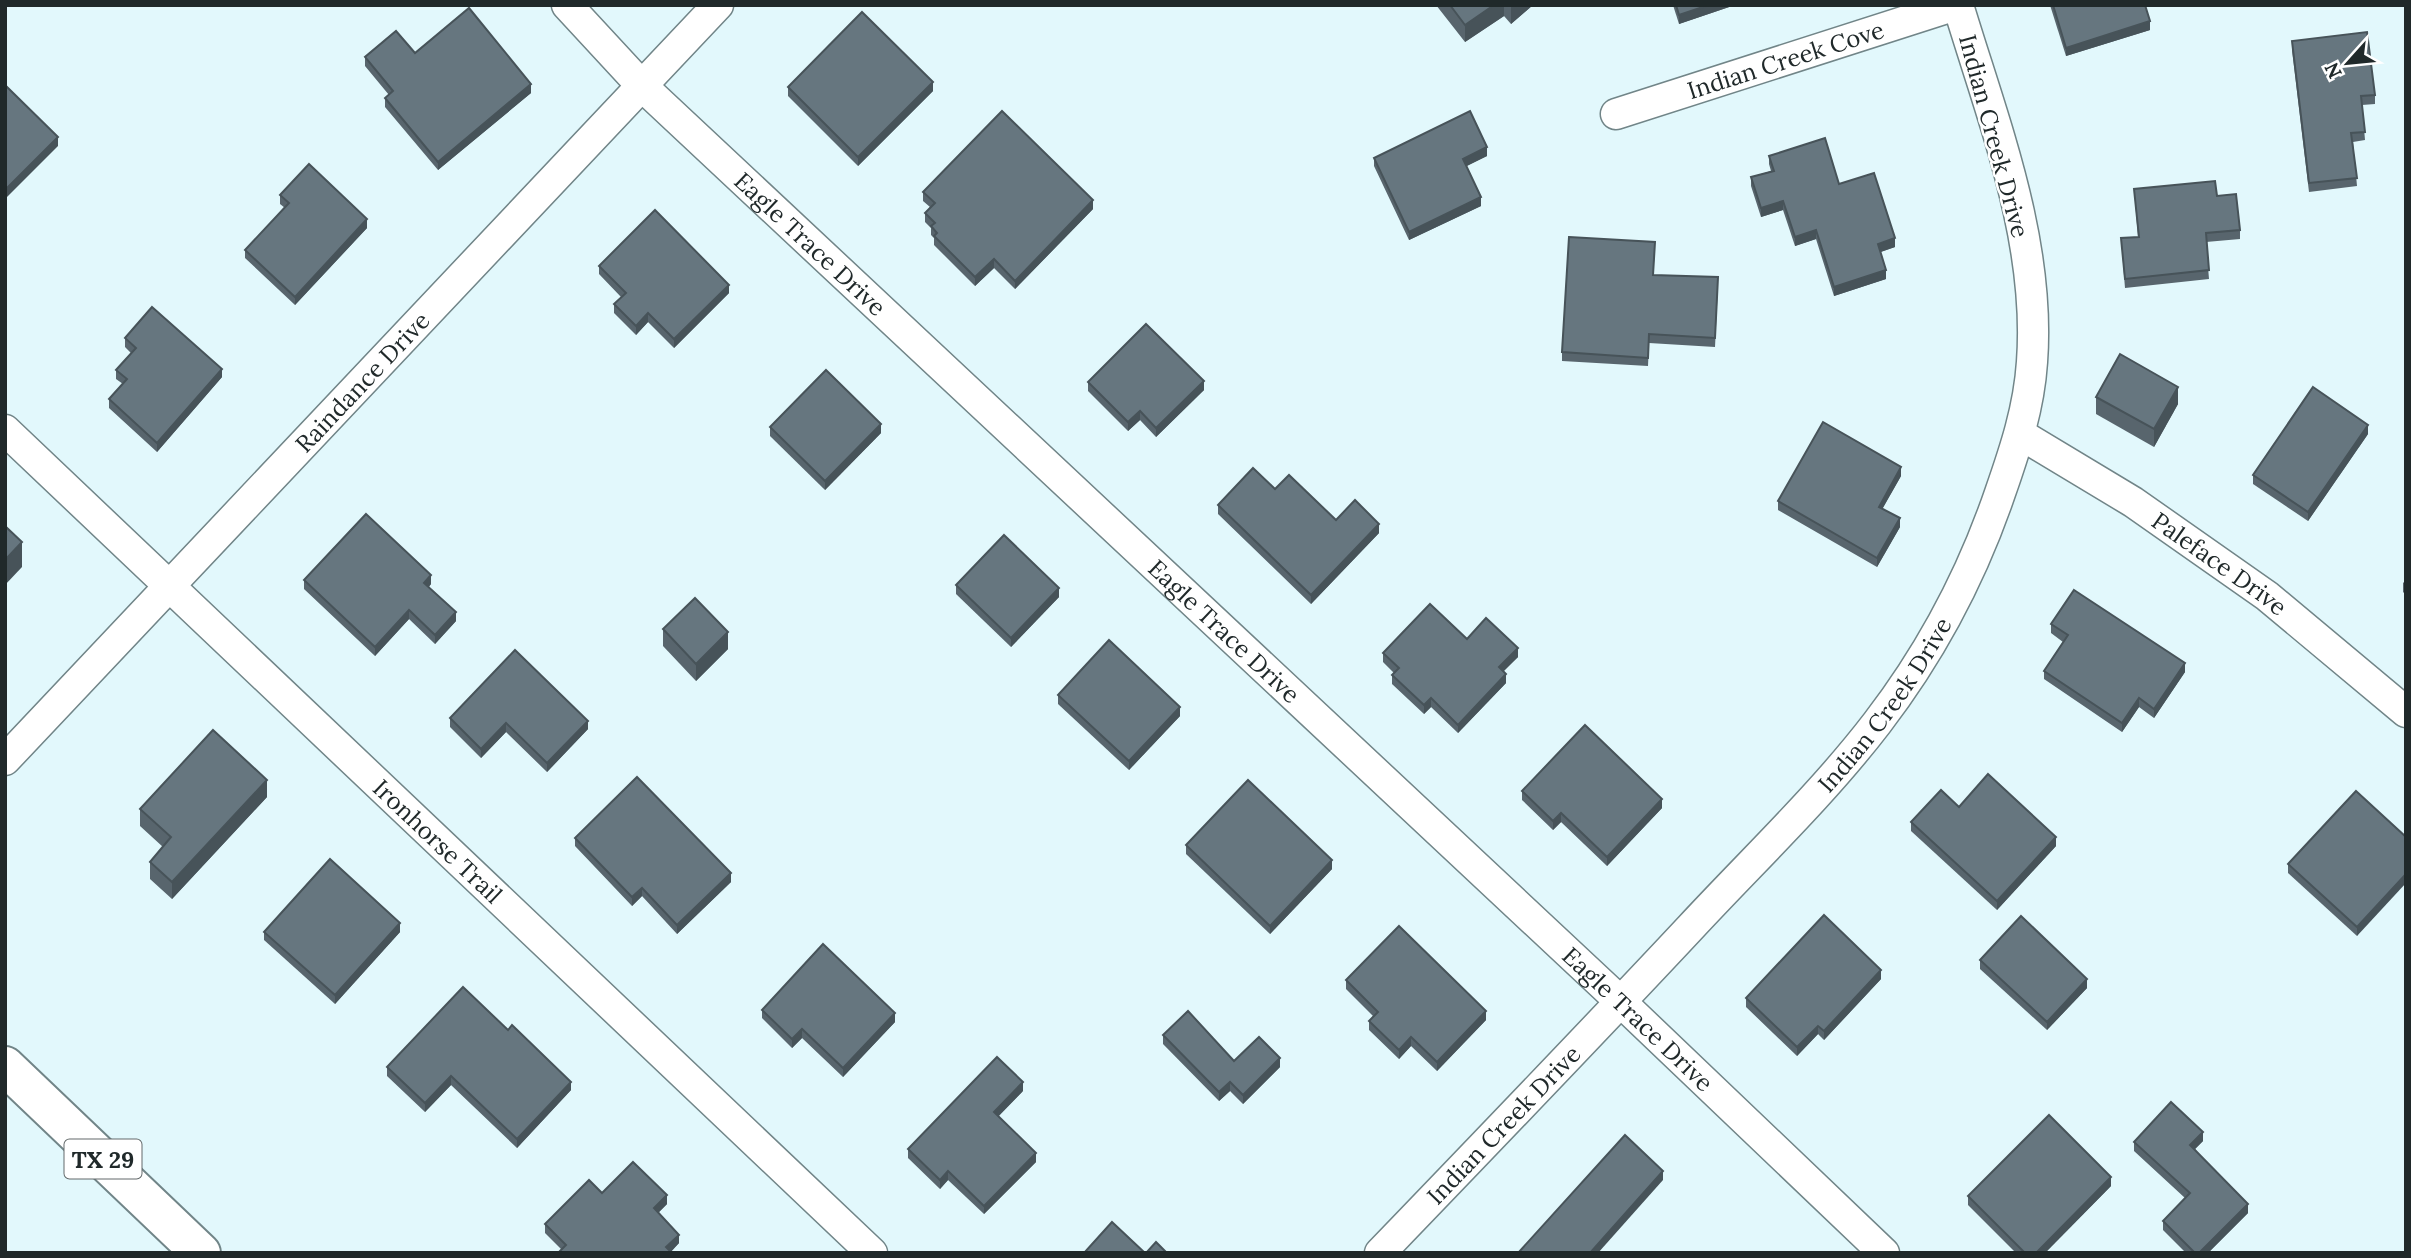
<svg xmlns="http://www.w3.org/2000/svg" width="2411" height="1258" viewBox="0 0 2411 1258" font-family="Lora,serif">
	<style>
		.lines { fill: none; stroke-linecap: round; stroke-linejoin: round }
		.minor-casing { stroke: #718588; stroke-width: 33 }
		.primary-casing { stroke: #718588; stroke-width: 42 }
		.minor { stroke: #fff; stroke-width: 30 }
		.primary { stroke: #fff; stroke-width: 38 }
		.wall { fill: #58656d }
		.shaded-wall { fill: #475359 }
		.building { fill: #66767f; stroke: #475359; stroke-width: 2 }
		.labels { text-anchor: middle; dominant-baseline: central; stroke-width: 5; stroke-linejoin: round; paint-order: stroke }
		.shield { fill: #fff; stroke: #63696a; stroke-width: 2 }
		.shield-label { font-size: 23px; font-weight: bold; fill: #20292a }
		.street-label { font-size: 24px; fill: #20292a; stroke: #fff }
	</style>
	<rect width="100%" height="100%" fill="#e2f8fc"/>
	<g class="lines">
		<g class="minor-casing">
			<g id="minor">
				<path id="s1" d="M567,5L641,85L1621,1002L1884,1253"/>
				<path id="s2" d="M1616,114L1956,5"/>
				<path id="s3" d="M5,430L872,1253"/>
				<path id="s4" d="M2020,434L2133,502L2267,596L2406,712"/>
				<path id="s5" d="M5,760L718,5"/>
				<path id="s6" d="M1380,1253C1484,1145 1588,1037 1690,928C1753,860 1821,796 1877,723C1930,654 1972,575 2000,493C2015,450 2029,408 2032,362C2041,240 1993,121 1958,5"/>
			</g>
		</g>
		<g class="primary-casing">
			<path id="primary" d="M5,1066L201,1253"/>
		</g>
		<use href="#minor" class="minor"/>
		<use href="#primary" class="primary"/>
	</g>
	<g class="wall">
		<path d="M1436,5H1533L1511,24L1504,16L1465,42Z"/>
		<path d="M1673,5H1735L1679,24Z"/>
		<path d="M2050,5H2145L2150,30L2066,56Z"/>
		<path d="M2292,41L2375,95V104L2362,105L2365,140L2353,142L2357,186L2309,192L2292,50Z"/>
		<path d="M415,53L531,93L438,170L385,107V98L389,95L365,66V57Z"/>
		<path d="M788,87L933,91L858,166L788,96Z"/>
		<path d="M1487,156L1466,166L1481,206L1409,240L1374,166V158Z"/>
		<path d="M1769,156L1839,184L1895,247L1880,252L1886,279L1834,296L1816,239L1795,246L1783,210L1761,217L1751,186V177L1771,171L1769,164Z"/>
		<path d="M2134,189L2217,196L2240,230V239L2206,242L2209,279L2125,288L2121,238L2138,237Z"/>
		<path d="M923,192L1093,209L1015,289L994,268L975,286L934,245V238L931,235V228L925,222V213L930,207L923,201Z"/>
		<path d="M280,195L367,228L295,305L245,258V250L285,208L280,204Z"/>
		<path d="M1655,251L1653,275L1718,286L1715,347L1649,343L1648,366L1562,361V352Z"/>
		<path d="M599,266L729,293L674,348L648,322L636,335L614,313V304L621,297L599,274Z"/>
		<path d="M125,338L222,377L157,452L109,408V399L123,384L116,379V370L131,353L125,347Z"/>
		<path d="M1088,382L1204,390L1156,437L1140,420L1128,431L1088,391Z"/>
		<path d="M2096,397L2178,404L2154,447L2096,414Z"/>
		<path d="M770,427L881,433L825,490L770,436Z"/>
		<path d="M2368,434L2308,521L2253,484V475Z"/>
		<path d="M1901,476L1882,509L1900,527L1877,567L1778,510V501Z"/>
		<path d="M1275,489L1336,520L1379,533L1311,604L1218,514V505Z"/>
		<path d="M304,580L431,584L429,587L456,621L435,644L409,619L375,656L304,589Z"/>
		<path d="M2406,580V595L2403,592V583Z"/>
		<path d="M956,585L1059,597L1011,647L956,594Z"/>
		<path d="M2051,624L2185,672L2154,718L2139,707L2122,732L2044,679V671L2063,642L2051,633Z"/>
		<path d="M663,629L728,649L696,681L663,646Z"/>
		<path d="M1467,639L1518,657L1503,671L1506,683L1458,733L1431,707L1424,714L1392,684V675L1394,673L1383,662V653Z"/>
		<path d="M1058,695L1180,716L1129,770L1058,704Z"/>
		<path d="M450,718L588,729L547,772L506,732L481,758L450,727Z"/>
		<path d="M1522,791L1662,808L1607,866L1561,822L1553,830L1522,800Z"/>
		<path d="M267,797L172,899L150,879V862L163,847L140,826V809Z"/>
		<path d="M1959,807L2056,846L1997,910L1911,831V822Z"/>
		<path d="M2406,837L2357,936L2288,873V864Z"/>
		<path d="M575,838L731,882L677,934L642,896L632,906L575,846Z"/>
		<path d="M1186,845L1332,869L1270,934L1186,854Z"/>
		<path d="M264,932H400L335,1004L264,940Z"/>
		<path d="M1980,960L2087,988L2047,1030L1980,969Z"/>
		<path d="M1881,979L1824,1040L1818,1034L1797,1056L1746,1007V998Z"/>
		<path d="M1346,980L1486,1020L1437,1071L1411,1046L1399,1059L1369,1030V1021L1373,1016L1346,989Z"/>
		<path d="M762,1010L895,1022L843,1077L802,1038L792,1048L762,1018Z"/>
		<path d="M1163,1035L1234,1061L1280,1067L1243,1104L1230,1091L1219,1101L1163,1044Z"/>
		<path d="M387,1067L571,1090L517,1148L451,1085L425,1112L387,1076Z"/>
		<path d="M1023,1091L998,1116L1036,1162L984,1214L948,1180L940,1189L908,1158V1149Z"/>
		<path d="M2203,1141L2195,1149L2248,1213L2208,1253H2186L2163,1230V1221L2185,1198L2134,1151V1142Z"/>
		<path d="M2111,1186L2045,1253H2016L1968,1205V1196Z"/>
		<path d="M602,1193L667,1204L658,1213L679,1243L671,1251L561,1249L545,1233V1224Z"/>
	</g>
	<g class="shaded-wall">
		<path d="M1494,5H1504V16L1465,42V25Z"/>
		<path d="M1512,5H1533L1511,24V6Z"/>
		<path d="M1709,5H1735L1679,24V15Z"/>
		<path d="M2150,21V30L2066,56V48Z"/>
		<path d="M933,82V91L858,166V157Z"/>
		<path d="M531,84V93L438,170V162Z"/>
		<path d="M58,137V146L5,199V190Z"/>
		<path d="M1487,147V156L1463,168V159Z"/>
		<path d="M1481,197V206L1409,240V232Z"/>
		<path d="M1093,200V209L1015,289V281Z"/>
		<path d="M1783,201V210L1761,217V208Z"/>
		<path d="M367,219V228L295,305V297Z"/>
		<path d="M1816,230V239L1795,246V237Z"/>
		<path d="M1895,238V247L1878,253V244Z"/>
		<path d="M994,259V268L975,286V277Z"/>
		<path d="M1886,270V279L1834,296V287Z"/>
		<path d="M729,285V293L674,348V339Z"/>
		<path d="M648,313V322L636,335V326Z"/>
		<path d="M222,369V377L157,452V443Z"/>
		<path d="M1204,381V390L1156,437V428Z"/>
		<path d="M2178,387V404L2154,447V429Z"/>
		<path d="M1140,411V420L1128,431V422Z"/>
		<path d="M881,424V433L825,490V481Z"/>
		<path d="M2368,425V434L2308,521V512Z"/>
		<path d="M1901,467V476L1879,515V507Z"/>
		<path d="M1900,518V527L1877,567V558Z"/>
		<path d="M1379,524V533L1311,604V595Z"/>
		<path d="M22,542V567L5,585V560Z"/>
		<path d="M431,575V584L424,591V583Z"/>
		<path d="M1059,588V597L1011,647V638Z"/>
		<path d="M409,610V619L375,656V647Z"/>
		<path d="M456,612V621L435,644V635Z"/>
		<path d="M728,632V649L696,681V664Z"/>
		<path d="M1518,648V657L1499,676V667Z"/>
		<path d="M2185,663V672L2154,718V709Z"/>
		<path d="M1506,674V683L1458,733V725Z"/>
		<path d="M1431,698V707L1424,714V705Z"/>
		<path d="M2139,698V707L2122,732V723Z"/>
		<path d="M1180,707V716L1129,770V761Z"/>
		<path d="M588,721V729L547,772V763Z"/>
		<path d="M506,723V732L481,758V749Z"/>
		<path d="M267,780V797L172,899V882Z"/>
		<path d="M1662,799V808L1607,866V857Z"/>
		<path d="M1561,813V822L1553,830V821Z"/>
		<path d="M2056,837V846L1997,910V901Z"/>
		<path d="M1332,860V869L1270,934V926Z"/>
		<path d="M731,873V882L677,934V925Z"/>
		<path d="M2406,874V883L2357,936V927Z"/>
		<path d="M642,888V896L632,906V897Z"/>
		<path d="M400,923V932L335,1004V995Z"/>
		<path d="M1881,970V979L1824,1040V1031Z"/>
		<path d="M2087,979V988L2047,1030V1022Z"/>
		<path d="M1486,1011V1020L1437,1071V1062Z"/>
		<path d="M895,1013V1022L843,1077V1068Z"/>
		<path d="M1818,1026V1034L1797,1056V1047Z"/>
		<path d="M802,1029V1038L792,1048V1039Z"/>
		<path d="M1411,1037V1046L1399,1059V1050Z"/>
		<path d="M1280,1058V1067L1243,1104V1095Z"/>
		<path d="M451,1076V1085L425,1112V1103Z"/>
		<path d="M571,1082V1090L517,1148V1139Z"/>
		<path d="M1023,1082V1091L994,1121V1112Z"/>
		<path d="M1230,1082V1091L1219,1101V1092Z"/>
		<path d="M2203,1132V1141L2190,1154V1145Z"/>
		<path d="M1036,1153V1162L984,1214V1206Z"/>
		<path d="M948,1171V1180L940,1189V1180Z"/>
		<path d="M1663,1171V1180L1598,1253H1590Z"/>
		<path d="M2111,1177V1186L2045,1253H2036Z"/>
		<path d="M667,1195V1204L654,1217V1208Z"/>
		<path d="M2248,1204V1213L2208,1253H2199Z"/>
		<path d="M679,1235V1243L670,1253L666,1247Z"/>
	</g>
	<g class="building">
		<path d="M1450,5H1494L1465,25Z"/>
		<path d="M1676,5H1709L1679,15Z"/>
		<path d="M2053,5H2145L2150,21L2066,48Z"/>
		<path d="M469,8L531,84L438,162L385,98L393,91L365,57L396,31L415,53Z"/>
		<path d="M862,12L933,82L858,157L788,87Z"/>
		<path d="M2367,32L2375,95L2361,96L2365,132L2351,133L2357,178L2309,183L2292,41Z"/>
		<path d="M5,85L58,137L5,190Z"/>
		<path d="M1002,111L1093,200L1015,281L994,259L975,277L934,236L937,233L931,226L935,223L925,213L935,203L923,192Z"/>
		<path d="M1470,111L1487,147L1463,159L1481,197L1409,232L1374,158Z"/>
		<path d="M1825,138L1839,184L1874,173L1895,238L1878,244L1886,270L1834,287L1816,230L1795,237L1783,201L1761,208L1751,177L1774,171L1769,156Z"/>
		<path d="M309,164L367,219L295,297L245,250L289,203L280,195Z"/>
		<path d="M2215,181L2217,196L2236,194L2240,230L2206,233L2209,270L2125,279L2121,238L2139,237L2134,189Z"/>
		<path d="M655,210L729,285L674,339L648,313L636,326L614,304L626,293L599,266Z"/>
		<path d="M1569,237L1655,242L1653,275L1718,277L1715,338L1649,334L1648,358L1562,352Z"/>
		<path d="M152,307L222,369L157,443L109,399L127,379L116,370L136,348L125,338Z"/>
		<path d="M1146,324L1204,381L1156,428L1140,411L1128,422L1088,382Z"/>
		<path d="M2120,354L2178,387L2154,429L2096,397Z"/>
		<path d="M826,370L881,424L825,481L770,427Z"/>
		<path d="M2313,387L2368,425L2308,512L2253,475Z"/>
		<path d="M1823,422L1901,467L1879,507L1900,518L1877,558L1778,501Z"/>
		<path d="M1253,468L1275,489L1289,475L1336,520L1355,500L1379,524L1311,595L1218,505Z"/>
		<path d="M366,514L431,575L424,583L456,612L435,635L409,610L375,647L304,580Z"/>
		<path d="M5,526L22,542L5,560Z"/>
		<path d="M1004,535L1059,588L1011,638L956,585Z"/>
		<path d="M2074,590L2185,663L2154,709L2139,698L2122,723L2044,671L2068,635L2051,624Z"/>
		<path d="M695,598L728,632L696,664L663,629Z"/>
		<path d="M1430,604L1467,639L1486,618L1518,648L1499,667L1506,674L1458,725L1431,698L1424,705L1392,675L1399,668L1383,653Z"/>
		<path d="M1109,640L1180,707L1129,761L1058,695Z"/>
		<path d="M515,650L588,721L547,763L506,723L481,749L450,718Z"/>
		<path d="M1585,725L1662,799L1607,857L1561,813L1553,821L1522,791Z"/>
		<path d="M213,730L267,780L172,882L150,862L171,837L140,809Z"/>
		<path d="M1988,774L2056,837L1997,901L1911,822L1941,790L1959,807Z"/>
		<path d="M637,777L731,873L677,925L642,888L632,897L575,838Z"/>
		<path d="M1248,780L1332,860L1270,926L1186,845Z"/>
		<path d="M2356,791L2406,837V874L2357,927L2288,864Z"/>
		<path d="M330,859L400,923L335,995L264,932Z"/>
		<path d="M1824,915L1881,970L1824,1031L1818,1026L1797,1047L1746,998Z"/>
		<path d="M2021,916L2087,979L2047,1022L1980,960Z"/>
		<path d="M1399,926L1486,1011L1437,1062L1411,1037L1399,1050L1369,1021L1378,1012L1346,980Z"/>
		<path d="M823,944L895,1013L843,1068L802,1029L792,1039L762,1010Z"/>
		<path d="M463,987L508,1030L512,1025L571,1082L517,1139L451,1076L425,1103L387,1067Z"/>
		<path d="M1188,1011L1234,1061L1259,1037L1280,1058L1243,1095L1230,1082L1219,1092L1163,1035Z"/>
		<path d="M997,1057L1023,1082L994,1112L1036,1153L984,1206L948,1171L940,1180L908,1149Z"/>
		<path d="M2171,1102L2203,1132L2190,1145L2248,1204L2199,1253H2195L2163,1221L2190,1193L2134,1142Z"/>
		<path d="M2049,1115L2111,1177L2036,1253H2025L1968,1196Z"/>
		<path d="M1625,1135L1663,1171L1590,1253H1518Z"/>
		<path d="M633,1162L667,1195L654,1208L679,1235L666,1247L672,1253H558L566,1245L545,1224L589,1180L602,1193Z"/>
		<path d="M1112,1222L1145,1253H1084Z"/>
		<path d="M1156,1242L1167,1253H1146Z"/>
	</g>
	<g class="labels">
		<rect class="shield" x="64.5" y="1139.5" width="77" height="39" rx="5"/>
		<g class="shield-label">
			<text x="103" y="1159">TX 29</text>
		</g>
		<g class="street-label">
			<text stroke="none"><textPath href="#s2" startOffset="178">Indian Creek Cove</textPath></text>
			<text transform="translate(1994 136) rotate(75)">Indian Creek Drive</text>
			<text stroke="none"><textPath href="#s1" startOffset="341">Eagle Trace Drive</textPath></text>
			<text stroke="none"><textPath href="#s5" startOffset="520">Raindance Drive</textPath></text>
			<text stroke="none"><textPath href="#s4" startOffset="238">Paleface Drive</textPath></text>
			<text stroke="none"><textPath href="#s1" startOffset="908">Eagle Trace Drive</textPath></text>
			<text stroke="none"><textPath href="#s6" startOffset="746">Indian Creek Drive</textPath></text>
			<text stroke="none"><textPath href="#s3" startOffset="597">Ironhorse Trail</textPath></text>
			<text stroke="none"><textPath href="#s1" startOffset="1475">Eagle Trace Drive</textPath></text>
			<text stroke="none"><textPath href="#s6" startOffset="178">Indian Creek Drive</textPath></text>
		</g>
	</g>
	<rect width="2411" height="1258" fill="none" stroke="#20292a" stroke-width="14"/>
	<g transform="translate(2348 63) rotate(243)" stroke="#ffffff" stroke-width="5" paint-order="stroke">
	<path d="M0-5L12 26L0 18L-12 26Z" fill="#20292a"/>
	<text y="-10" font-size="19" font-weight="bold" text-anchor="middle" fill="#20292a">N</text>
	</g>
</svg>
